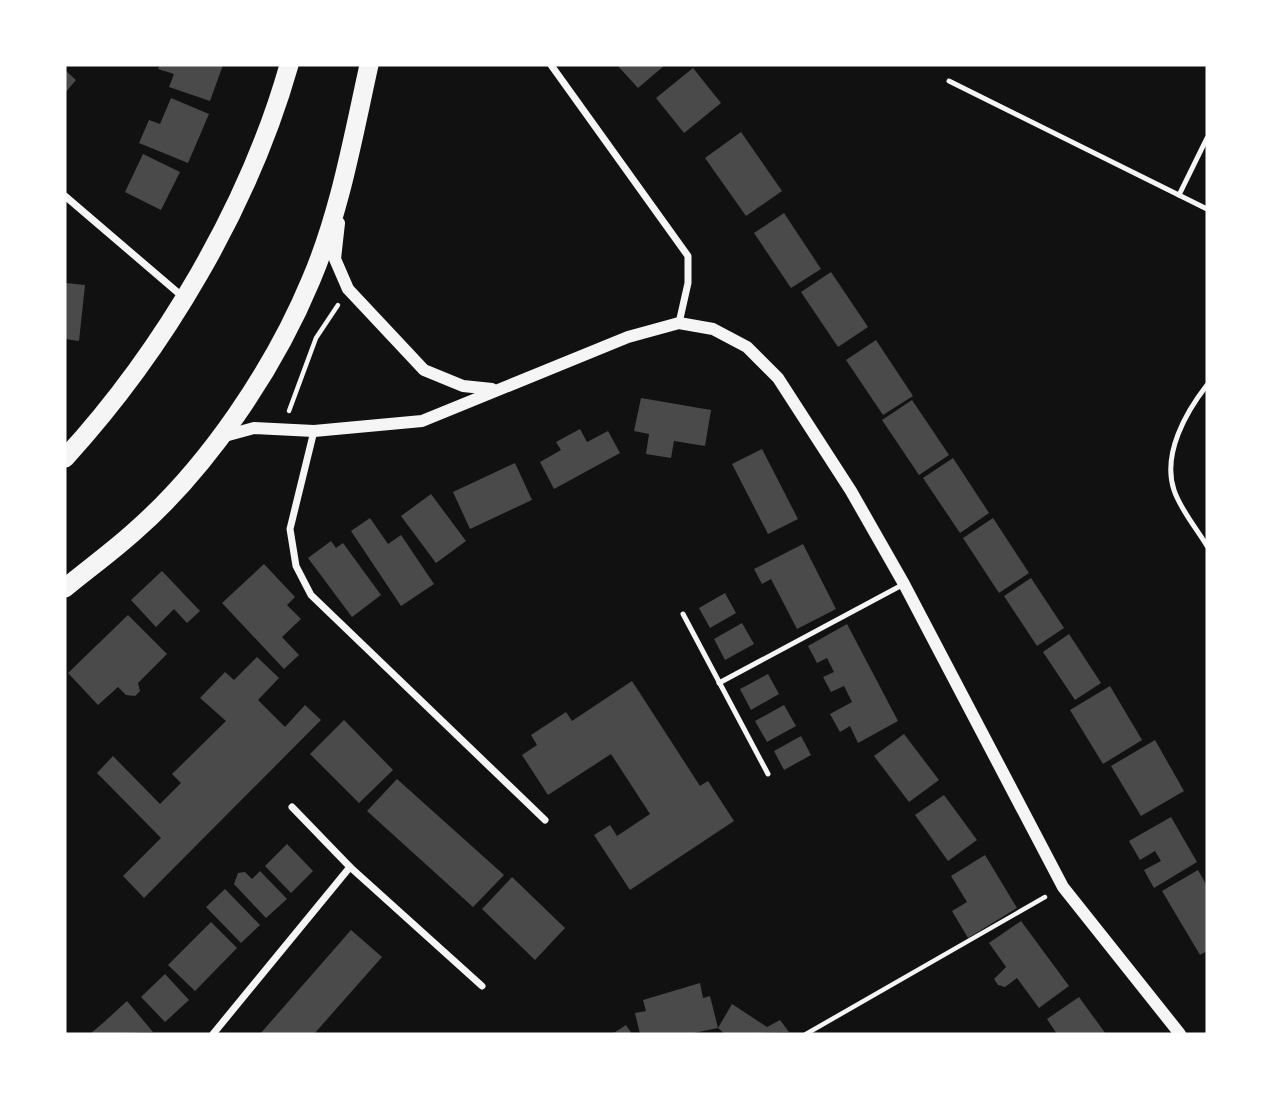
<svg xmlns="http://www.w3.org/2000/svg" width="1272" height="1099" viewBox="0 0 1272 1099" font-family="'Source Sans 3',sans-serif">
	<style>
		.building { fill: #4a4a4a }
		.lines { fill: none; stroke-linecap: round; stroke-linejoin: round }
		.path { stroke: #f5f5f5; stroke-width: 4.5 }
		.service { stroke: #f5f5f5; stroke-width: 5 }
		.minor { stroke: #f5f5f5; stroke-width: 7 }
		.tertiary { stroke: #f5f5f5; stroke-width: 12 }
		.trunk { stroke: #f5f5f5; stroke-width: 19 }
	</style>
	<rect width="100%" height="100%" fill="#111"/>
	<g class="building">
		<path d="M160,65H223L210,101L169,87L174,74L158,69Z"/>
		<path d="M617,65H665L638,88Z"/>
		<path d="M693,68L721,103L684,133L656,98Z"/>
		<path d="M65,70L76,80L65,93Z"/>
		<path d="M171,98L209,114L188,163L139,143L149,120L160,124Z"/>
		<path d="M741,132L782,191L746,216L705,158Z"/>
		<path d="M143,154L180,172L161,210L125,192Z"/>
		<path d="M784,213L821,269L791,288L754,233Z"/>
		<path d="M831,272L868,327L838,347L801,292Z"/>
		<path d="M65,283L85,285L79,341L65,339Z"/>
		<path d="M876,340L913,396L883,415L846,360Z"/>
		<path d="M641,398L711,410L705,446L674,441L671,458L646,454L649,434L634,431Z"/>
		<path d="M912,400L949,455L919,475L882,420Z"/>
		<path d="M580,429L587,442L608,431L620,453L554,489L540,462L561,450L556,442Z"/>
		<path d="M762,449L798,519L768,534L732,464Z"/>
		<path d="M953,458L989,513L960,533L923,478Z"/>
		<path d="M515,463L532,500L470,529L453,492Z"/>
		<path d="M431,494L466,541L436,563L401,516Z"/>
		<path d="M370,518L388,544L401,535L434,584L401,606L351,531Z"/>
		<path d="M993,518L1029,573L999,593L963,538Z"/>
		<path d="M331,541L336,548L343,543L381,595L352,617L308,558Z"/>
		<path d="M803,544L836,609L797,629L771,579L762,584L754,569Z"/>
		<path d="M264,564L295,597L287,605L301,619L282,637L299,655L284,669L222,603Z"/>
		<path d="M162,571L200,611L187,623L174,609L156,627L131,600Z"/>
		<path d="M1031,578L1064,628L1037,646L1004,596Z"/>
		<path d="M725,593L736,613L710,628L699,608Z"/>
		<path d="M128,615L167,654L138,683L140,691L135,696L126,695L118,687L98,705L68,673Z"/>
		<path d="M742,623L754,644L725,660L714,639Z"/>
		<path d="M847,624L898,721L858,743L850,726L840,732L830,714L852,702L844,686L831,692L823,677L834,672L827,658L817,663L808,646Z"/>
		<path d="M1069,634L1101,683L1075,700L1043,652Z"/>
		<path d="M257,657L279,678L258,700L285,727L305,705L321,720L144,898L123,876L161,838L97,773L113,756L160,804L181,783L172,774L226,721L200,698L225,672L234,680Z"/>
		<path d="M768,674L779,694L751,710L740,689Z"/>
		<path d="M632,681L700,786L708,781L734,821L630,890L594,835L610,825L617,836L650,814L611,754L548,795L522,755L537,745L531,735L566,712L572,721Z"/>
		<path d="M1110,686L1142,740L1103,764L1070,710Z"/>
		<path d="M784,705L796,726L767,742L755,721Z"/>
		<path d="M344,720L393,770L359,803L310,754Z"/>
		<path d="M904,734L939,780L909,802L874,756Z"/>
		<path d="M801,736L811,755L784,770L774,751Z"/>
		<path d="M1155,740L1184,791L1141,816L1111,766Z"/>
		<path d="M397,779L504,875L473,907L367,811Z"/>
		<path d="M944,795L977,840L948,861L915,815Z"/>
		<path d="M1171,817L1197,862L1154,888L1144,870L1161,861L1155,851L1140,860L1129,841Z"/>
		<path d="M287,844L313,871L291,893L265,866Z"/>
		<path d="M985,855L1017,908L968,938L952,911L967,902L951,876Z"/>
		<path d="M1198,870L1207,886V951L1200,955L1162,891Z"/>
		<path d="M260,871L287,899L266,918L234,884L238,873L245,872L252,879Z"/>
		<path d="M512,877L565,928L535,960L482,909Z"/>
		<path d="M225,889L260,925L241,943L206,907Z"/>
		<path d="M1021,921L1069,986L1039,1008L1017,978L1005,987L998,985L994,979L1006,967L989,943Z"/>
		<path d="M211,922L237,948L195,991L168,965Z"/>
		<path d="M351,930L382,957L314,1034H260Z"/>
		<path d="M165,974L189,1000L165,1022L141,997Z"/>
		<path d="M700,983L703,998L710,996L718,1028L732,1004L767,1027L780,1020L789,1032L725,1034L718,1028L689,1034H640L635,1013L646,1011L643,1000Z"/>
		<path d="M1079,997L1092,1015L1106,1034H1057L1047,1019Z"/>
		<path d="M127,1001L153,1032L90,1034L103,1023Z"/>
		<path d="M626,1025L632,1034H612Z"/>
	</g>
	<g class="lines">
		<g class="path">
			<path d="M289,411L316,338L338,305"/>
			<path d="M806,1034L1045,897"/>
		</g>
		<g class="service">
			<path d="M949,81L1207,209"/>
			<path d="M1179,195L1207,138"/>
			<path d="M1207,385C1186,412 1162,454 1174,490C1180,509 1197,529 1207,546"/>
			<path d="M683,614L768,774"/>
			<path d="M719,683L904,584"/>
		</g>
		<g class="minor">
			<path d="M551,65L688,256V283L679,323"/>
			<path d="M65,196L183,297"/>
			<path d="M314,431L290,529L296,566L311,595L545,820"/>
			<path d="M292,807L350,867L482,986"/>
			<path d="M213,1034L350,867"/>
		</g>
		<g class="tertiary">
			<path d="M339,223L335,259L348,289L424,370L463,386L492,389"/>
			<path d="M221,437L254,428L314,431L422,421L628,337L679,323L713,329L747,347L778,378L851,491L904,584L1063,887L1180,1034"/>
		</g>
		<g class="trunk">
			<path d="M65,458C164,350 249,206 289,65"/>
			<path d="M65,588C88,569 113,551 135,531C208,467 274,369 311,280C340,212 353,137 369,65"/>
		</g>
	</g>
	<rect width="1272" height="1099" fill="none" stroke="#ffffff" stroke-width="133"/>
</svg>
